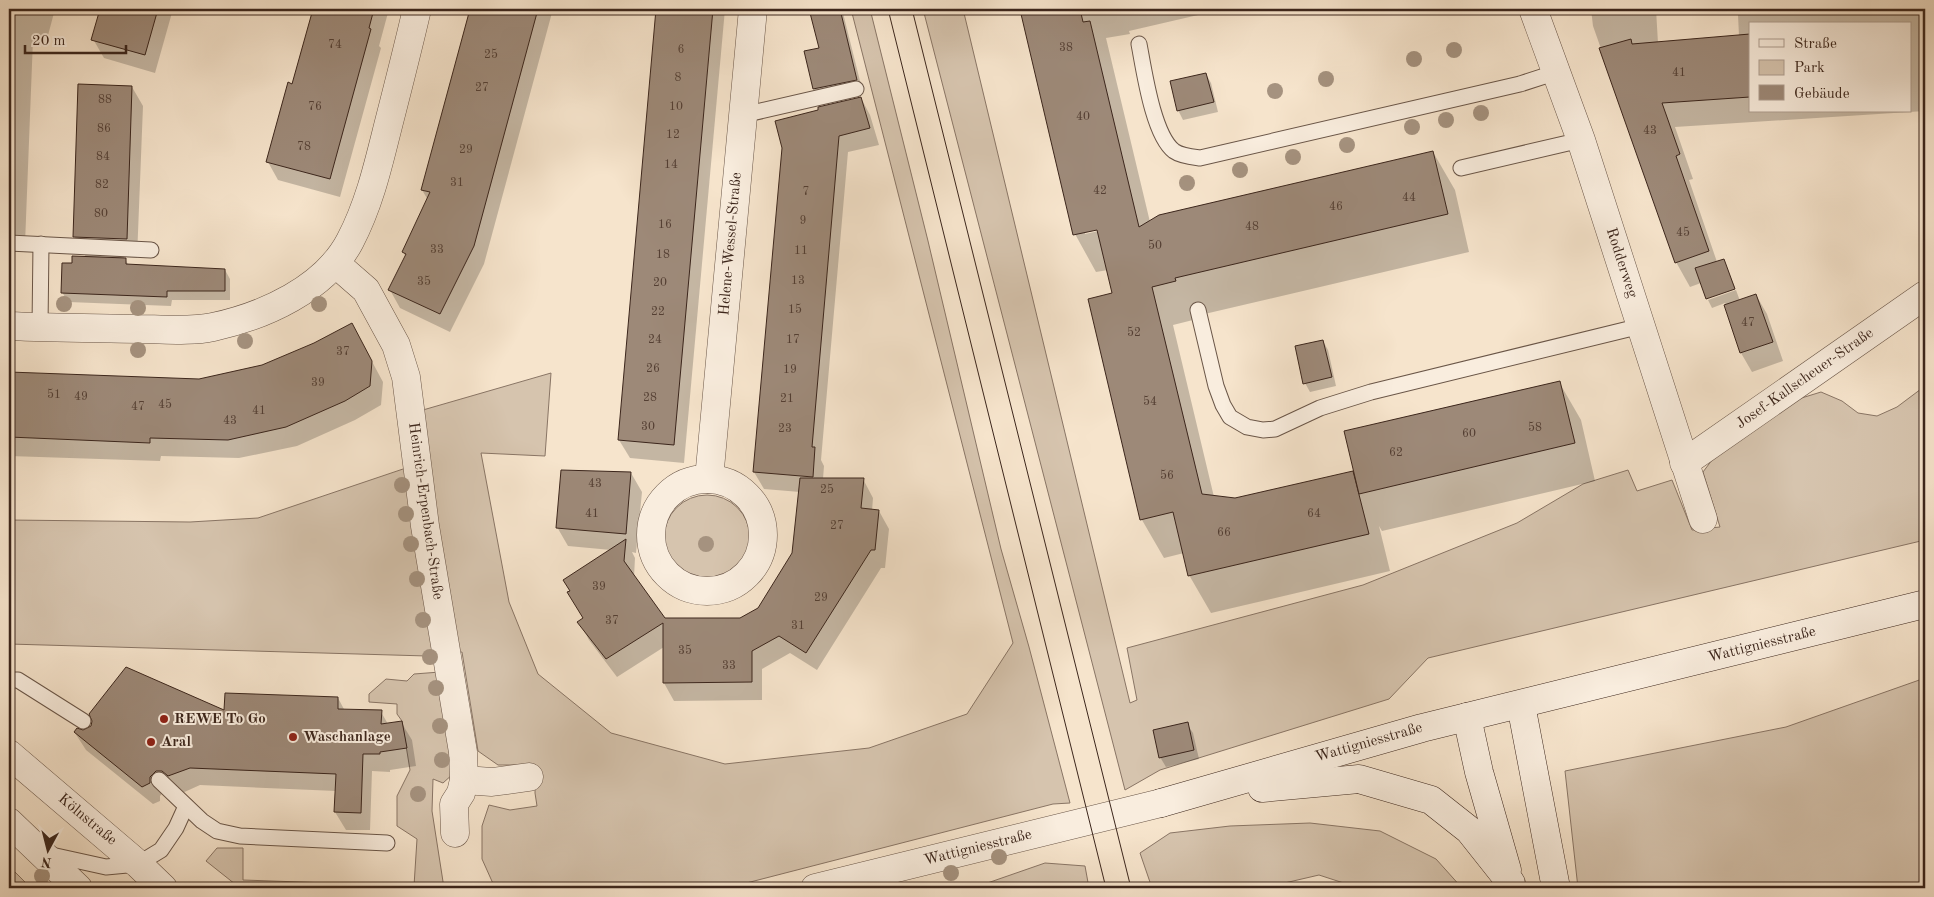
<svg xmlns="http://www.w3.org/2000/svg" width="1934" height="897" viewBox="0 0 1934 897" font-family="'Old Standard TT',serif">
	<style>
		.green { fill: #d6c4ae; stroke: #897565 }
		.shadow { fill: #0003; fill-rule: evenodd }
		.building { fill: #9d8978; stroke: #3c261c }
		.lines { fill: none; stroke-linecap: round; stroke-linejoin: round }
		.service-casing { stroke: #6a5648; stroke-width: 17 }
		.minor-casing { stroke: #6a5648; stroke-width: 29 }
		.tertiary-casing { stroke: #6a5648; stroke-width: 29 }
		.secondary-casing { stroke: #3c261c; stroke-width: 29 }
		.service { stroke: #f9edde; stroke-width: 15 }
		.minor { stroke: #f9edde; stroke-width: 28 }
		.tertiary { stroke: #f9edde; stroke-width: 28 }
		.secondary { stroke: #f9edde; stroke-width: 28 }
		.tram { stroke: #3c261c; stroke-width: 1 }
		.tree { fill: #a5927f }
		.poi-dot { fill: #8f2418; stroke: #f9edde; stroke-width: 2 }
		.labels { text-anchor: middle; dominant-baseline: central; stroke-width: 4; stroke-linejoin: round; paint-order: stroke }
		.number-label { font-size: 12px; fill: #543f33 }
		.street-label { font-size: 15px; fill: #3c261c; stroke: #f9edde }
		.poi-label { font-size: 15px; font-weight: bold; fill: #3c261c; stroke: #f9edde; text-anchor: start }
	</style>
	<rect width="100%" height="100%" fill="#f6e4cc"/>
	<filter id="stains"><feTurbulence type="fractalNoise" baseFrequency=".004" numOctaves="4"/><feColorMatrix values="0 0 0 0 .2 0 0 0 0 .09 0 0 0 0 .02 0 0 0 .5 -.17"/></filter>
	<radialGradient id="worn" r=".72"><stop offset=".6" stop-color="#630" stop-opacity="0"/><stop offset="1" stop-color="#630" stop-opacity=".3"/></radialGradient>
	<g class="green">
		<path d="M851,9H870L928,241L1001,549L1029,647L1070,803L1053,804L727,888H495L482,859V826L489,805L510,810L537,806L535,793L536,765H498L478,751L462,652L427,656L9,644V520L190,522L258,518L406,468L416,412L551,373L545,456L481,453L509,602L538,674L611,733L725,764L869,748L967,714L1013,643Z"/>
		<path d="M923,9H963L1130,703L1137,700L1127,648L1363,585L1517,523L1583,484L1628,470L1637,491L1672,480L1692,530L1720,527L1703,472L1712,460L1795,400L1821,392L1842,401L1858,413L1877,416L1897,407L1925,386V540L1428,658L1389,699L1160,770L1125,790Z"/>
		<circle cx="707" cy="538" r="43"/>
		<path d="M440,672L454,773L443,783L433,779L432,811L444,888H240L206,861L217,848H243V880L414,886L417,839L397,826V796L410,770L402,721L397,714V704L369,702V694L386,679L407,681L414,674Z"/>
		<path d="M1925,678V888H1578L1565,771L1786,727Z"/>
		<path d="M1310,823L1380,831L1436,859L1462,888H1359L1319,875L1263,888H1152L1140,853L1170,833L1230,826Z"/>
		<path d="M1045,863L1085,866L1089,888H973Z"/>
		<path d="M9,866L31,888H9Z"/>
	</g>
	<g class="shadow">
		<path d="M9,9H55L46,43L33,39L25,244L9,243Z"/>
		<path d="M101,9H173L155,73L104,58L93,39Z"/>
		<path d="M315,9H389L379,46L381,48L340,197L278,180L268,162L293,85Z"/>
		<path d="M471,9H553L484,264L450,332L400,308L390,290L406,257L403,252L428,200L422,190Z"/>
		<path d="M657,9H725L684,463L630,458L619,440Z"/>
		<path d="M810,9H842L862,89L820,98L814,89L805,52L820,48Z"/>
		<path d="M1046,9H1224L1129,31L1130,34L1106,38L1150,222L1433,152L1455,190L1469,252L1196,316L1197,319L1173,325L1214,497L1235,499L1353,472L1356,478L1559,382L1581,420L1595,481L1382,531L1379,526L1390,571L1211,613L1189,575L1184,553L1164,558L1142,520L1090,300L1114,294L1108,270L1096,272L1075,234ZM1102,227L1103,230L1085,234V231Z"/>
		<path d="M1591,9H1656L1658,43L1739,36L1738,15L1844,9H1925V111L1675,127L1693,179L1689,180L1717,262L1723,260L1735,287L1707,298L1701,283L1690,287L1676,262L1593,26ZM1750,24H1910V111H1750Z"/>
		<path d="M1206,74L1211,83L1218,112L1183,120L1178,110Z"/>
		<path d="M132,87L143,106L137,258L124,257L129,266L225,270L230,279V300H172L171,306L68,302L62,292L73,264L86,257L74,236Z"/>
		<path d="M861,98L870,115L879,145L848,152L821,460L824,466L823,479H863L873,498L872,511H879L889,529L885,568H881L817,670L790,653L762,669V700L674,701L664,683V647L617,677L589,640L579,622L584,619L611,550L568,546L557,527L631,473L642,492L636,553L632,552L635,558L634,577L664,620H740L759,609L793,554L800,492L764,489L754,472L783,148Z"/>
		<path d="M1736,290L1740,301L1756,295L1767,314L1783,361L1752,372L1741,353L1725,303L1712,308L1708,300Z"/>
		<path d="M1323,341L1328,350L1336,386L1310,392L1305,383Z"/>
		<path d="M362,343L383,382L381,405L355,420L297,446L239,458L161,456L160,461L9,456V373L199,380Z"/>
		<path d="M338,698L345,711L381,712L388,724L401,722L412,740L416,766L390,770V772L372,771L370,830H346L335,812L336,791L200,785L180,794L166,789L160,796V801L153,804L86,750L75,733Z"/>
		<path d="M1187,724L1193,733L1199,759L1166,767L1160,757Z"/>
	</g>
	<g class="building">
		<path d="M100,9H158L145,55L91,40Z"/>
		<path d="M313,9H374L369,28L371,29L330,179L266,162L288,82L292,84Z"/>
		<path d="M470,9H538L474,246L440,314L388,290L406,254L402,252L430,192L421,190Z"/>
		<path d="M656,9H713L674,445L618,440Z"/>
		<path d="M809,9H840L857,80L813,89L804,51L819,48Z"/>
		<path d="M1044,9H1080L1083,22L1090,21L1139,227L1159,215L1433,151L1448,214L1175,278L1176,281L1152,287L1202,494L1235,498L1353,471L1369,534L1188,576L1173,512L1140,520L1088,299L1112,293L1097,230L1073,235L1021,14Z"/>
		<path d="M1750,34V97L1662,103L1680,154L1676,156L1709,251L1675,263L1599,48L1631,39L1632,44Z"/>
		<path d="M1206,73L1214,102L1177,111L1170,81Z"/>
		<path d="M78,84L132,86L127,239L73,237Z"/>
		<path d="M861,97L870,128L839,136L812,447H815L813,477L753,472L782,148L775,121L818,110V107Z"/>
		<path d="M72,256L126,258V264L225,269V291H167V297L61,293L62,263H72Z"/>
		<path d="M1724,259L1735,289L1706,299L1695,268Z"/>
		<path d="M1756,294L1773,342L1740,353L1724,305Z"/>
		<path d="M352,323L372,361L370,386L345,401L286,427L228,440L150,438V443L9,437V372L199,379L262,365L314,343Z"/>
		<path d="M1323,340L1332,377L1303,384L1295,346Z"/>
		<path d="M1560,381L1575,443L1359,494L1344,431Z"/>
		<path d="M561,470L631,472L626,534L556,528Z"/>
		<path d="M800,478H864L861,508L879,510L875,550H871L806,653L779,636L752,651V682L663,683V623L606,659L577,622L583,618L567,592L570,591L563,580L626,539L624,561L665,618H740L758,608L792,553Z"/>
		<path d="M126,667L224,710L225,693L338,697V709L382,710L381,724L402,721L407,748L380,752V754H363L361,813L334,812L336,774L190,768L168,776L162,771H156L150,777V783L142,787L74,732L77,728L83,730L91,726L92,721L89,714Z"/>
		<path d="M1188,722L1194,750L1159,758L1153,730Z"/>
	</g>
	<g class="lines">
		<g class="service-casing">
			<g id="service">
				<path d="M1139,44C1144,70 1153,135 1174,151C1181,156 1192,157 1200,158L1520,84L1557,72"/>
				<path d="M743,115L856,89"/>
				<path d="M1461,168L1581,140"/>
				<path d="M9,243L151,250"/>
				<path d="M1198,310L1216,386L1223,405L1230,417L1247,427L1263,430L1275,429L1320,408L1371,392L1641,326"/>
				<path d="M40,327L41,244"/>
				<path d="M9,680H18L83,721"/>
				<path d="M159,780L202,821L217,831L240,836L387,843"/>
				<path d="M47,854L106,867L138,864L161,850L176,828L186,806"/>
			</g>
		</g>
		<g class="minor-casing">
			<g id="minor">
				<path d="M1533,9L1581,140L1703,519"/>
				<path d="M335,263L366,290L396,345L406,377L425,526L463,752L464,780L461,793L454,804L455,833"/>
				<path d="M1684,463L1925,295"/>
				<circle cx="707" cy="535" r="56"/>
				<path d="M709,479L753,9"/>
				<path d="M464,780L492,782L529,777"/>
			</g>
		</g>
		<g class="tertiary-casing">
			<g id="tertiary">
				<path d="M9,326C53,328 97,328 141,329C164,329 190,332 213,327C264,316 325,289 350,241C369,205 378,166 388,126C398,87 408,48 417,9"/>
				<path d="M9,754L138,864L163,888"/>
				<path d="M9,822L78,888"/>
				<path d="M815,888L1161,803"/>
			</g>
		</g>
		<g class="secondary-casing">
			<g id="secondary">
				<path d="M1521,705L1556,888"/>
				<path d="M1467,717L1479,772L1507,870"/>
				<path d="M1262,788L1359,779L1431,800L1469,830L1511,883"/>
				<path d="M1161,803L1422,728L1925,604"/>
			</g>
		</g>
		<use href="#service" class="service"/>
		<use href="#minor" class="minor"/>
		<use href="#tertiary" class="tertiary"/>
		<use href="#secondary" class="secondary"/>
		<g class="tram">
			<path d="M888,9L1106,888"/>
			<path d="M912,9L1131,888"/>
		</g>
	</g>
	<g class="tree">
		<circle cx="1454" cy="50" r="8"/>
		<circle cx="1414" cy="59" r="8"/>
		<circle cx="1326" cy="79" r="8"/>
		<circle cx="1275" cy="91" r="8"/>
		<circle cx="1481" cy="113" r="8"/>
		<circle cx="1446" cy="120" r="8"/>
		<circle cx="1412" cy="127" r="8"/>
		<circle cx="1347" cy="145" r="8"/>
		<circle cx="1293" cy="157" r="8"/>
		<circle cx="1240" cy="170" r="8"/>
		<circle cx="1187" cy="183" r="8"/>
		<circle cx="64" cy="304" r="8"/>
		<circle cx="319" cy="304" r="8"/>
		<circle cx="138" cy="308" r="8"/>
		<circle cx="245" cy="341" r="8"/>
		<circle cx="138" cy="350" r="8"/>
		<circle cx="402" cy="485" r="8"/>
		<circle cx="406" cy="514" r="8"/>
		<circle cx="411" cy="544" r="8"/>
		<circle cx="706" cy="544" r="8"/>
		<circle cx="417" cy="579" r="8"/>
		<circle cx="423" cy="620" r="8"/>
		<circle cx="430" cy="657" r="8"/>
		<circle cx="436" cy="688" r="8"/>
		<circle cx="440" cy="726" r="8"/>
		<circle cx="442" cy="760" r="8"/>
		<circle cx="418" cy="794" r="8"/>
		<circle cx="999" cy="857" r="8"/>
		<circle cx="951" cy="873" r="8"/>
		<circle cx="42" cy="876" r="8"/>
	</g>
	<g class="poi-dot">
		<circle cx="164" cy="719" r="5"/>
		<circle cx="293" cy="737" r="5"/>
		<circle cx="151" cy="742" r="5"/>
	</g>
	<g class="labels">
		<g class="number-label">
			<text x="335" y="45">74</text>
			<text x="1066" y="48">38</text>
			<text x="681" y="50">6</text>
			<text x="491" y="55">25</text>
			<text x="1679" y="73">41</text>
			<text x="678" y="78">8</text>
			<text x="482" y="88">27</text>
			<text x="105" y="100">88</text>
			<text x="315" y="107">76</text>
			<text x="676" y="107">10</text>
			<text x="1083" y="117">40</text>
			<text x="104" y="129">86</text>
			<text x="1650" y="131">43</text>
			<text x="673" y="135">12</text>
			<text x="304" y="147">78</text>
			<text x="466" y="150">29</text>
			<text x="103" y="157">84</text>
			<text x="671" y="165">14</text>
			<text x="457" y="183">31</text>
			<text x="102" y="185">82</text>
			<text x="1100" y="191">42</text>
			<text x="806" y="192">7</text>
			<text x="1409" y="198">44</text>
			<text x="1336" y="207">46</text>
			<text x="101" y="214">80</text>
			<text x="803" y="221">9</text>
			<text x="665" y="225">16</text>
			<text x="1252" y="227">48</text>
			<text x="1683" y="233">45</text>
			<text x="1155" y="246">50</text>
			<text x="437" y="250">33</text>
			<text x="801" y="251">11</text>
			<text x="663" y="255">18</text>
			<text x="798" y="281">13</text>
			<text x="424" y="282">35</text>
			<text x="660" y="283">20</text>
			<text x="795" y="310">15</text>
			<text x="658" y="312">22</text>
			<text x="1748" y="323">47</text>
			<text x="1134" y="333">52</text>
			<text x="655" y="340">24</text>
			<text x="793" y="340">17</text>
			<text x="343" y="352">37</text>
			<text x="653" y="369">26</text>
			<text x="790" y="370">19</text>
			<text x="318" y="383">39</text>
			<text x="54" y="395">51</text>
			<text x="81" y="397">49</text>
			<text x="650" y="398">28</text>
			<text x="787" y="399">21</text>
			<text x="1150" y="402">54</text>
			<text x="165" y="405">45</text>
			<text x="138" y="407">47</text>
			<text x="259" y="411">41</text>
			<text x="230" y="421">43</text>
			<text x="648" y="427">30</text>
			<text x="1535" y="428">58</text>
			<text x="785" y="429">23</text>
			<text x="1469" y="434">60</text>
			<text x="1396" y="453">62</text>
			<text x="1167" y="476">56</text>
			<text x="595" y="484">43</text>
			<text x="827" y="490">25</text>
			<text x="592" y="514">41</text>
			<text x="1314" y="514">64</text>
			<text x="837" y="526">27</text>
			<text x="1224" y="533">66</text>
			<text x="599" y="587">39</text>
			<text x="821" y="598">29</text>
			<text x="612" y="621">37</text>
			<text x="798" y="626">31</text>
			<text x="685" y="651">35</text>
			<text x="729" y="666">33</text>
		</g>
		<g class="street-label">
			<text transform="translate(731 244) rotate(-85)">Helene-Wessel-Straße</text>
			<text transform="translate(1621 263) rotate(72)">Rodderweg</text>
			<text transform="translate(1805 379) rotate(-35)">Josef-Kallscheuer-Straße</text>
			<text transform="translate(425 511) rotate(82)">Heinrich-Erpenbach-Straße</text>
			<text transform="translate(1762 645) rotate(-14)">Wattigniesstraße</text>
			<text transform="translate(1369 743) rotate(-16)">Wattigniesstraße</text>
			<text transform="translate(87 820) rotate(40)">Kölnstraße</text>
			<text transform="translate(978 848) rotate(-14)">Wattigniesstraße</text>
		</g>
		<g class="poi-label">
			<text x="174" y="719">REWE To Go</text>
			<text x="303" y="737">Waschanlage</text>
			<text x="161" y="742">Aral</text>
		</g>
	</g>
	<rect width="1934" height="897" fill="none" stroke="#f6e4cc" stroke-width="30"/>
	<rect x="10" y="10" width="1914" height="877" fill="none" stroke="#3c261c" stroke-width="2.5"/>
	<rect x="15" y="15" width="1904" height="867" fill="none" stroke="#3c261c"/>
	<rect x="1749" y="22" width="162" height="90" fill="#f9edde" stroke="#ad9d90"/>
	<rect x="1759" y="39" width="25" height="8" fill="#f9edde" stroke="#ad9d90"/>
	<text x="1794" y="48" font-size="15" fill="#3c261c">Straße</text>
	<rect x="1759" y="60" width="25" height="15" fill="#d6c4ae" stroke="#ad9d90"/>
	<text x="1794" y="72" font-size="15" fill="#3c261c">Park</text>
	<rect x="1759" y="85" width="25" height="15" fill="#9d8978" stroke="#ad9d90"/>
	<text x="1794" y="98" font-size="15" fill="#3c261c">Gebäude</text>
	<g transform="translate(48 850) rotate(187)" stroke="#f9edde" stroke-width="4" paint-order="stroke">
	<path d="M0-4L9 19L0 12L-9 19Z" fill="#3c261c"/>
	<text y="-8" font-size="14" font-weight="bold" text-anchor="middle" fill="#3c261c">N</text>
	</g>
	<path d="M25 45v8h101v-8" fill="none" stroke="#3c261c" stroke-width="2.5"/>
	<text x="32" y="45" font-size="15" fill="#3c261c" stroke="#f9edde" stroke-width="4" paint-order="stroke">20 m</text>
	<rect width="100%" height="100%" filter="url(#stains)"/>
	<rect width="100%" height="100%" fill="url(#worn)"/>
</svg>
